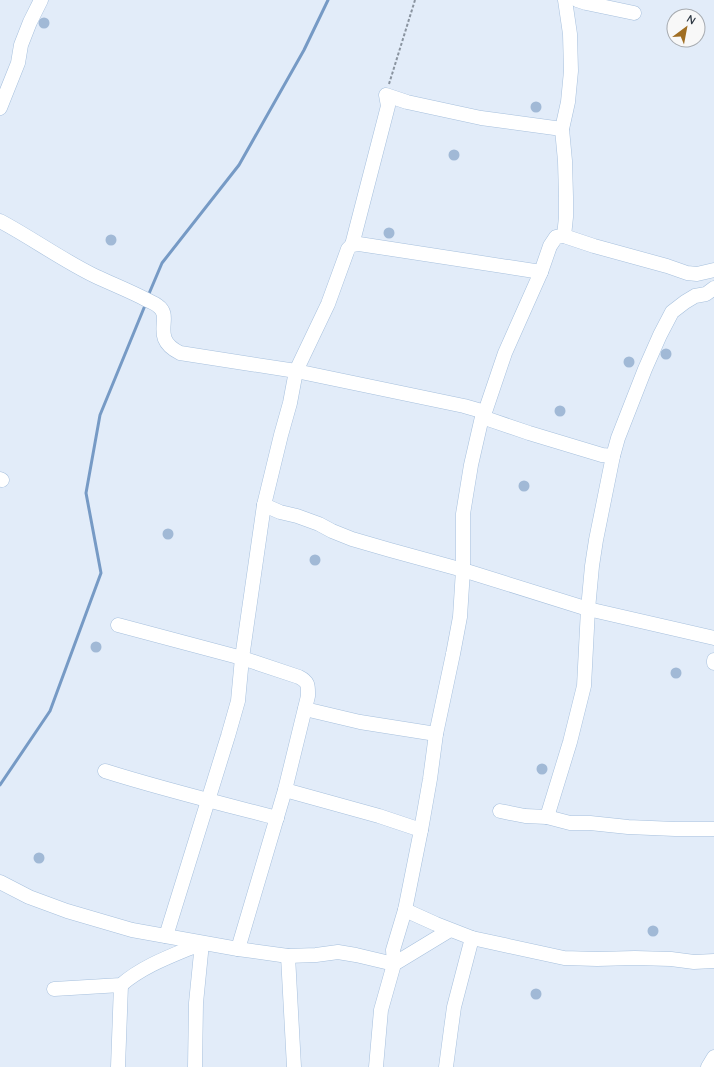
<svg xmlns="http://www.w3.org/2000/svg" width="714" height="1067" viewBox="0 0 714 1067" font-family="Quicksand,sans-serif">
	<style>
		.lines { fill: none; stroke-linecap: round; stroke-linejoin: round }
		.stream { stroke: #769ac5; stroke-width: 3 }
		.building { fill: #a1b9d6 }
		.minor-casing { stroke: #a7c0dd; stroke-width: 15 }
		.path { stroke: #8a94a0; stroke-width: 2; stroke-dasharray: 3 2; stroke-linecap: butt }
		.minor { stroke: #fff; stroke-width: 14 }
	</style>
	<rect width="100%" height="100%" fill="#e2ecf9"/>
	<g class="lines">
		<g class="stream">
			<path d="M148,296L162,263L239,165L304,50L328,0"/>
			<path d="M0,785L50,711L101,573L86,493L100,415L146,303"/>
		</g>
	</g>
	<g class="building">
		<circle cx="44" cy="23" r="5.5"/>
		<circle cx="536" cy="107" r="5.5"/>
		<circle cx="454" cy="155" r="5.5"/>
		<circle cx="389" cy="233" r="5.5"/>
		<circle cx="111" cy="240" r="5.5"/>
		<circle cx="666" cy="354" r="5.5"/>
		<circle cx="629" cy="362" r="5.5"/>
		<circle cx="560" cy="411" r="5.5"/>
		<circle cx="524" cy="486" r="5.5"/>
		<circle cx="168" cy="534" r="5.5"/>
		<circle cx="315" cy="560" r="5.5"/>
		<circle cx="96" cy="647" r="5.5"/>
		<circle cx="676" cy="673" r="5.5"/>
		<circle cx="542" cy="769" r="5.5"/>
		<circle cx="39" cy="858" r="5.5"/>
		<circle cx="653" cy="931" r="5.5"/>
		<circle cx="536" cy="994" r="5.5"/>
	</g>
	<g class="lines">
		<g class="minor-casing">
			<g id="minor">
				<path d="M577,0L586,3L634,13"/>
				<path d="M0,108L18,63L21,45L30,22L41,0"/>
				<path d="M0,221C32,238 62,260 95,276C112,284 130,291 147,300C151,302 155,303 158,306C174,317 149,338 180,353L296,371L464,406L485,412L505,353L541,272L550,246L556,237L564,236L594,246L667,266L687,273L697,274L714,270"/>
				<path d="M564,236L566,217V197L565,161L562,129L568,102L571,71L570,34L565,0"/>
				<path d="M352,245L388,106L386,95L407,102L481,118L562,129"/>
				<path d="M482,417L529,433L602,455L613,456"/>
				<path d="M0,479L2,480"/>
				<path d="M264,505L280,512L297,516L319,524L332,531L352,539L390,550L463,570L588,609L714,638"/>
				<path d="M118,625L242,658L299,677C309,682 308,686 308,696L285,790L238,949"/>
				<path d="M714,660V663"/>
				<path d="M305,709L360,722L436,734"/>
				<path d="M105,771C162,789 219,803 277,818"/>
				<path d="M285,790L379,816L421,830"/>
				<path d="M500,811L525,816L547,817L570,823H590L628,827L675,829H714"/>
				<path d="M547,817L570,742L584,686L588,609L592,566L596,540L613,456L618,438L645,369L660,335L672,312L685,302L695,296L706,294L714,288"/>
				<path d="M0,882L29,897L67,911L132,930L238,949L288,956L316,955L338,952L356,955L394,964L450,930"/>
				<path d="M405,910L436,924L472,938L564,958L597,959L635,958L671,959L694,962L714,961"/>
				<path d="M166,936L228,736L238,701L242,658L264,505L281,435L290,403L296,371L328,304L348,249L352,245L359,244L541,272"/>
				<path d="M288,956L294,1067"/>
				<path d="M54,989L121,985C144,965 174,955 202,943L196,1003L195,1067"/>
				<path d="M118,1067L121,985"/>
				<path d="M376,1067L381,1010L394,964L393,950L405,910L421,830L430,779L436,734L453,654L460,617L463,570V514L471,465L482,417L485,412"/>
				<path d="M446,1067L451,1029L454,1007L472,938"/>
				<path d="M708,1067L714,1057"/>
			</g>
		</g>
		<path class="path" d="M389,84L415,0"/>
		<use href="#minor" class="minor"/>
	</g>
	<g transform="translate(686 28) rotate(32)"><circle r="19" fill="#f8f8f8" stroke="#a7abb0"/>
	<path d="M0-3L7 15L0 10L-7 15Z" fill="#a06e23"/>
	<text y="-6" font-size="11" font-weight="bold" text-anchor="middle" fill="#2e3843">N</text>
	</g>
</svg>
